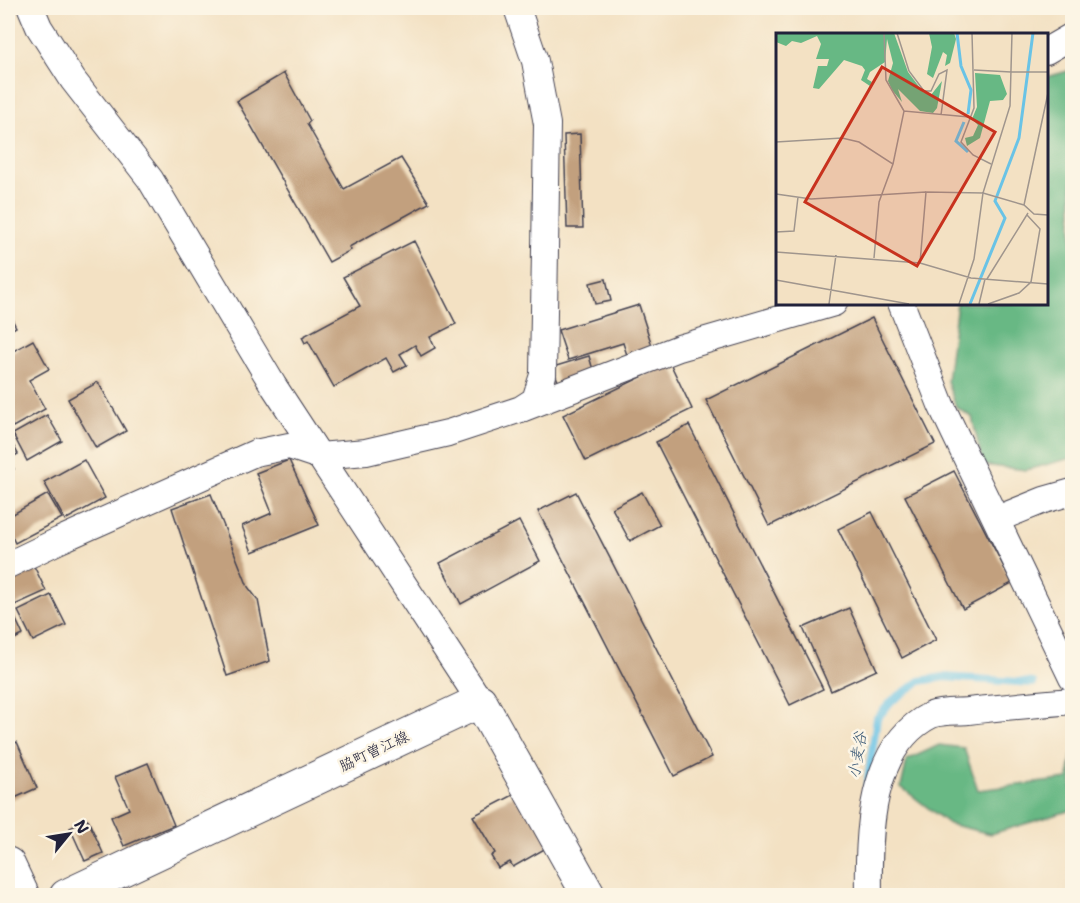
<svg xmlns="http://www.w3.org/2000/svg" width="1080" height="903" viewBox="0 0 1080 903" font-family="'Shantell Sans','Klee One',sans-serif">
	<style>
		.forest { fill: #67b884; stroke: #446d60; stroke-width: 1.5 }
		.lines { fill: none; stroke-linecap: round; stroke-linejoin: round }
		.stream { stroke: #69c3e6; stroke-width: 8 }
		.building { fill: #c2a07e }
		.minor-casing { stroke: #413f4f; stroke-width: 28 }
		.secondary-casing { stroke: #413f4f; stroke-width: 35 }
		.primary-casing { stroke: #413f4f; stroke-width: 35 }
		.minor { stroke: #fff; stroke-width: 26 }
		.secondary { stroke: #fff; stroke-width: 33 }
		.primary { stroke: #fff; stroke-width: 33 }
		.labels { text-anchor: middle; dominant-baseline: central; stroke-width: 5; stroke-linejoin: round; paint-order: stroke }
		.street-label { font-size: 15px; fill: #22223b; stroke: #fcf5e5 }
		.water-label { font-size: 16px; font-style: italic; fill: #3b5a77; stroke: #fcf5e5 }
		.inset-river { fill: none; stroke: #69c3e6; stroke-width: 3 }
		.inset-road { fill: none; stroke: #9f958d; stroke-width: 1.5 }
		.view { fill: #c8321e; fill-opacity: 0.15; stroke: #c8321e; stroke-width: 3 }
		.inset-edge { fill: none; stroke: #22223b; stroke-width: 3 }
	</style>
	<rect width="100%" height="100%" fill="#fcf5e5"/>
	<filter id="ink" filterUnits="userSpaceOnUse"><feTurbulence type="fractalNoise" baseFrequency=".0167" numOctaves="2"/><feDisplacementMap in="SourceGraphic" scale="12" xChannelSelector="R" yChannelSelector="G"/><feConvolveMatrix kernelMatrix="1 2 1 2 8 2 1 2 1" color-interpolation-filters="sRGB"/></filter>
	<filter id="wash" filterUnits="userSpaceOnUse"><feTurbulence type="fractalNoise" baseFrequency=".008" numOctaves="4" result="noise"/><feDisplacementMap in="SourceGraphic" scale="24" xChannelSelector="R" yChannelSelector="G"/><feGaussianBlur stdDeviation="1.35" result="paint"/><feColorMatrix in="noise" values="0 0 0 0 0 0 0 0 0 0 0 0 0 0 0 0 0 1.4 0 .05"/><feComposite in="paint" operator="in"/></filter>
	<g filter="url(#wash)">
		<rect width="100%" height="100%" fill="#f3e1c3"/>
		<g class="forest">
			<path d="M1072,70V329L1070,332L1072,341V458L1026,470L983,465L972,417L956,407L947,381L957,303H1046V77Z"/>
			<path d="M939,745L964,748L978,790L1068,779L1072,754V810L991,834L949,824L901,787L907,760Z"/>
		</g>
		<g class="lines">
			<path class="stream" d="M866,794L877,718L893,700L920,681L944,677L1033,683"/>
		</g>
		<g id="blocks">
			<g class="building">
				<path d="M284,73L310,121L307,124L344,189L401,158L429,203L349,247L351,250L329,262L237,101Z"/>
				<path d="M580,134L583,228H567L564,135Z"/>
				<path d="M414,241L456,324L430,337L435,348L421,356L415,345L400,354L407,365L394,372L386,358L334,387L308,341L305,343L302,337L360,306L343,277Z"/>
				<path d="M606,279L611,301L595,304L590,283Z"/>
				<path d="M639,305L654,352L629,361L623,343L568,360L558,330Z"/>
				<path d="M8,312L16,327L8,332Z"/>
				<path d="M872,318L935,444L769,526L706,400Z"/>
				<path d="M33,340L49,369L29,380L45,409L13,427L8,418V354Z"/>
				<path d="M589,356L595,377L560,387L553,367Z"/>
				<path d="M670,363L692,409L586,461L563,415Z"/>
				<path d="M98,382L126,431L96,448L68,399Z"/>
				<path d="M47,415L62,441L27,461L13,434Z"/>
				<path d="M689,425L823,689L790,705L656,442Z"/>
				<path d="M8,436L18,454L9,459L14,469L8,473Z"/>
				<path d="M84,460L105,498L65,520L44,482Z"/>
				<path d="M289,460L319,525L252,552L242,526L272,513L256,473Z"/>
				<path d="M954,471L1012,583L963,609L905,496Z"/>
				<path d="M576,492L712,757L674,776L538,511Z"/>
				<path d="M642,492L660,525L630,541L612,508Z"/>
				<path d="M48,494L62,518L15,543L8,528V517Z"/>
				<path d="M211,494L248,587L258,600L270,661L227,676L172,508Z"/>
				<path d="M872,512L936,640L902,658L838,529Z"/>
				<path d="M519,521L540,561L461,604L440,563Z"/>
				<path d="M32,562L46,591L8,608V574Z"/>
				<path d="M51,595L66,625L33,641L18,611Z"/>
				<path d="M849,608L877,670L831,691L803,628Z"/>
				<path d="M12,611L23,635L8,642V613Z"/>
				<path d="M17,742L37,788L8,801V746Z"/>
				<path d="M148,763L174,825L124,846L111,817L129,809L115,777Z"/>
				<path d="M525,789L555,843L513,867L510,862L498,868L491,856L495,853L473,816Z"/>
				<path d="M88,820L103,853L85,861L70,828Z"/>
			</g>
		</g>
	</g>
	<g filter="url(#ink)">
		<use href="#blocks" fill-opacity="0" stroke="#413f4f" stroke-width="1.5"/>
		<g class="lines">
			<g class="minor-casing">
				<g id="minor">
					<path d="M31,8L39,27L73,80L150,179L273,385L480,701"/>
					<path d="M1046,51L1072,36"/>
					<path d="M901,303L941,405L1072,678"/>
					<path d="M524,408L679,348L834,303"/>
					<path d="M997,519L1044,500L1072,492"/>
					<path d="M8,565L60,540L255,453L289,446L319,456L366,452L448,433L521,409L535,400L543,375L547,124L535,61L517,8"/>
					<path d="M869,896C868,835 869,746 931,715C941,711 957,712 968,711C1003,707 1038,704 1072,701"/>
				</g>
			</g>
			<g class="secondary-casing">
				<path id="secondary" d="M66,896L480,701L589,896"/>
			</g>
			<g class="primary-casing">
				<path id="primary" d="M8,864L23,896"/>
			</g>
			<use href="#minor" class="minor"/>
			<use href="#secondary" class="secondary"/>
			<use href="#primary" class="primary"/>
		</g>
	</g>
	<g class="labels">
		<g class="street-label">
			<text transform="translate(374 751) rotate(-25)">脇町曽江線</text>
		</g>
		<g class="water-label">
			<text transform="translate(857 755) rotate(-81)">小麦谷</text>
		</g>
	</g>
	<g transform="translate(776 33)">
		<rect width="272" height="272" fill="#f3e1c3"/>
		<path d="M0,0H118L132,39L147,59L155,62L166,48L161,75L157,80L144,78L122,56L126,69L116,57L112,48L117,30L111,6L109,29L94,39L91,46L96,49L94,53L85,47L89,37L86,33L68,27L43,56L37,55L42,33H51L53,26H40L45,11L41,3L25,10L16,8L10,13L0,9ZM153,0H178L180,6L174,30L169,33L171,22L167,19L157,45L151,41L156,14ZM199,40L224,42L231,61L227,67L214,68L204,105L191,113L189,105L197,103L202,92L196,86L201,74Z" fill="#67b884"/>
		<path class="inset-river" d="M181,0L185,33L195,57L192,81M188,89L180,108L192,119M194,271L229,185L219,168L243,105L257,0"/>
		<path class="inset-road" d="M108,0L110,47L128,78M121,0L133,38L148,58H155L163,41L171,37L165,82M196,0L198,75L185,109L197,122L215,131M198,37L235,39M235,39H272M0,109L66,105L83,109L117,131L103,169L98,225M117,131L128,78L193,84M0,161L35,166L150,159M248,172L272,60M0,199L18,198L22,164M0,219L144,230L195,245L272,251M144,230L150,159L207,160L234,73L236,0M211,246L252,180M0,247L133,271M53,271L60,222M183,271L198,226L207,160L248,172L258,181L272,182M203,271L209,246M212,271L243,260L255,249L264,196L251,182"/>
		<path class="view" d="M106,34L219,99L141,233L29,169Z"/>
		<rect width="272" height="272" class="inset-edge"/>
	</g>
	<rect width="1080" height="903" fill="none" stroke="#fcf5e5" stroke-width="30"/>
	<g transform="translate(69 834) rotate(60)" stroke="#fcf5e5" stroke-width="4.5" paint-order="stroke">
	<path d="M0-4.5L10 22L0 15L-10 22Z" fill="#22223b"/>
	<text y="-9" font-size="16" font-weight="bold" text-anchor="middle" fill="#22223b">N</text>
	</g>
</svg>
